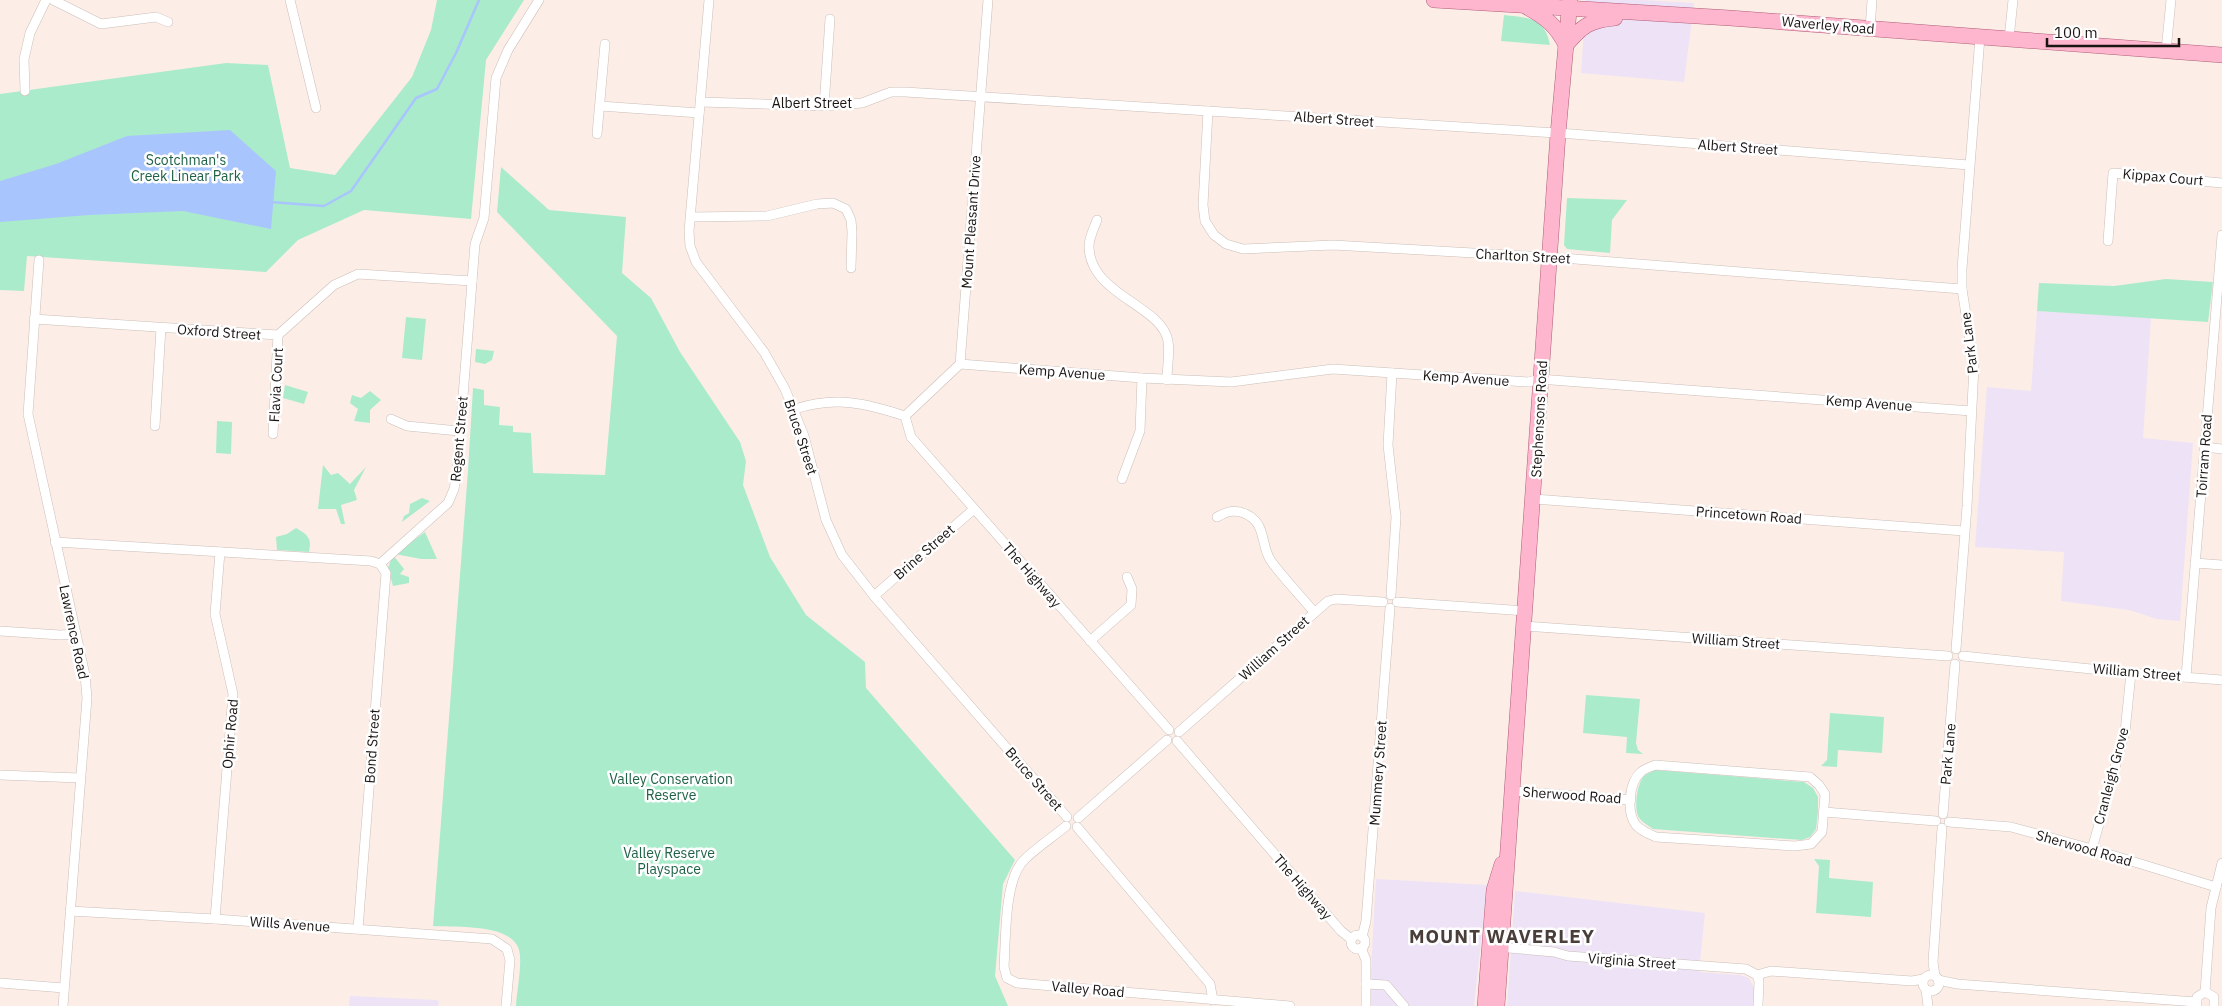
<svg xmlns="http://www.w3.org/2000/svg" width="2222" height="1006" viewBox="0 0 2222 1006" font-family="'IBM Plex Sans',sans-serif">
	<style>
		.commercial { fill: #eee2f6 }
		.green { fill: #aaebcb }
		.water { fill: #a9c5fd }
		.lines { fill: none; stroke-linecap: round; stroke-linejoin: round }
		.stream { stroke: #a9c5fd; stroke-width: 2.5 }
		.minor-casing { stroke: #cbbeb8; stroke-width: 10 }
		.primary-casing { stroke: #ae5e77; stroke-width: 16 }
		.minor { stroke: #fff; stroke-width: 9 }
		.primary { stroke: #feb6ce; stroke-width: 15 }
		.labels { text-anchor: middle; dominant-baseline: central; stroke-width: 5; stroke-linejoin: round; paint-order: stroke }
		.street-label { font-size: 14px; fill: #1a1513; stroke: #fefefe }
		.park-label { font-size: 14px; fill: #1f6247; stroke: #fefefe }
		.district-label { font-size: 19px; font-weight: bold; letter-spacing: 1px; fill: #493e39; stroke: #fefefe }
	</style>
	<rect width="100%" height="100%" fill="#fceee7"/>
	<g class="commercial">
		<path d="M1586,0H1642L1694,3L1684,82L1581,73Z"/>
		<path d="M2037,311L2151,318L2143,438L2193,443L2180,621L2157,619L2129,610L2061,601L2064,552L1975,547L1987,387L2031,391Z"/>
		<path d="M1376,879L1487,885L1474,1006H1369Z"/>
		<path d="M1515,891L1705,913L1699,972L1740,975L1749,978L1755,990L1754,1006H1507Z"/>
		<path d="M350,996L436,1000L439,1001L438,1006H349Z"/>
	</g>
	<g class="green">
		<path d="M437,0H524L486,60L471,219L364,210L298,240L266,272L27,256L24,291L0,290V94L226,63L268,65L290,168L335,175L412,77L431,30Z"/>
		<path d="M1504,15C1528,18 1545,17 1550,45L1501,41Z"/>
		<path d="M501,167L549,210L626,217L622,273L651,298L680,352L740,442L746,461L743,485L770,557L806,615L865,662L866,688L1015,860L1003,884L995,976L1008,1006H516C517,990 521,972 520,956C519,922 457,928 433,926L468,471L473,388L484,390V405L500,407L499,425L513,426V432L531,433L533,473L605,475L617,336L497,212Z"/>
		<path d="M1567,198L1627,200L1612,220L1610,253L1567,249L1564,245Z"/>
		<path d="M2166,279L2213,282L2208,322L2037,311L2039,283L2114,286Z"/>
		<path d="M406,317L426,319L422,360L402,358Z"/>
		<path d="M476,349L494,351L492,360L485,364L475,362Z"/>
		<path d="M285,385L308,392L304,404L283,398Z"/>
		<path d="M370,391L381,400L370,410V423L354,421L358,409L350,403L352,395L361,398Z"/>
		<path d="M217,421L232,422L231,454L216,453Z"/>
		<path d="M323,465L331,475L338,473L350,484L366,467L354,490L357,500L341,505L345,524H341L336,509H318Z"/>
		<path d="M422,498L430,501L402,522L404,516L409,513L410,504Z"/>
		<path d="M296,528C308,535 312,538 309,552L277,550L276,537L287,534Z"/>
		<path d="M425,532L437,559H421L395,554Z"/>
		<path d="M393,555L404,569L400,574L409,577V583L393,586L388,568Z"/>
		<path d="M1586,695L1640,699L1636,743L1638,750L1643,754L1626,753L1627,737L1583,733Z"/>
		<path d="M1830,713L1884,717L1882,753L1838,750L1837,767L1821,766L1827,760Z"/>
		<path d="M1655,770L1804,782L1813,788L1818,797V812L1816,829L1810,837L1802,840L1653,829C1648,825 1641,822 1638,816C1634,806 1637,784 1644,776C1647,774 1651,772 1655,770Z"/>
		<path d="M1814,859L1830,860L1829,878L1873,882L1871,917L1816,913L1819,866Z"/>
	</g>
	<path class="water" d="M230,130L276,171L271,229L183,211L89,215L0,222V181L56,164L127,136Z"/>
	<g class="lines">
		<path class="stream" d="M271,202L324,206L351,191L416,98L437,89L456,53L479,0"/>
		<g class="minor-casing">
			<g id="minor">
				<path d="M53,0L101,24L156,17L168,22"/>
				<path d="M290,0L316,108"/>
				<path d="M709,0L689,231L690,246L696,262L764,352L785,389L804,436L826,520L842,555L874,596L1067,817"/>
				<path d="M1870,29L1872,0"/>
				<path d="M2009,39L2013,0"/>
				<path d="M2166,51L2171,0"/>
				<path d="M25,91L24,59L30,33L46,0"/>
				<path d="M701,102L824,106L862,103L891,92H905L1572,134L1969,165"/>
				<path d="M600,106L699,113"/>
				<path d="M824,106L830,19"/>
				<path d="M1208,111L1203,205L1205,221L1214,235L1226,244L1243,249L1333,245L1562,258L1962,289"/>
				<path d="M597,134L605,44"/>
				<path d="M691,217L767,216L817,204L833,203L846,209L851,220L852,232L851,268"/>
				<path d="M1097,220C1094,228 1089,238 1089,246C1089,295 1162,305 1168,341C1170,353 1167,368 1167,380"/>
				<path d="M2108,241L2113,173L2222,183"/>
				<path d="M39,260L28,414L85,675L87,698L63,1006"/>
				<path d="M34,319L278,335L334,285L358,274L472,281"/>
				<path d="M960,364L1142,378L1231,382L1333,369L1528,382L1541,379L1552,380L1971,411"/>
				<path d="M795,409C836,396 865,403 905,416"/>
				<path d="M905,416L960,364L988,0"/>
				<path d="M905,416L911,437L1169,730"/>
				<path d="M391,419L407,426L459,431"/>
				<path d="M155,426L161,328"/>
				<path d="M273,434L278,335"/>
				<path d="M2205,447L2222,449"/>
				<path d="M1122,479L1140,431L1142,378"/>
				<path d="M1534,499L1964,531"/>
				<path d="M1217,517C1228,511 1235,509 1246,514C1267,524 1260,545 1271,561C1284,579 1300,595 1314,612"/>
				<path d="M55,542L371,561L380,564L448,503L454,489L457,472L475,244L484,218L496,78L508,50L539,0"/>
				<path d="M2195,563L2222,565"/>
				<path d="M1391,595L1396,517L1388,445L1392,373"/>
				<path d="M874,596L974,509"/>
				<path d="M1397,602L1526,611"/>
				<path d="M1524,626L1948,656"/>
				<path d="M0,631L60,635L75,634"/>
				<path d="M1090,641L1131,605L1132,589L1127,577"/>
				<path d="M1956,649L1967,506L1974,366L1962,289V269L1980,37"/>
				<path d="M1963,656L2131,673L2222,680"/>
				<path d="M2186,677L2222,235"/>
				<path d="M1179,732L1328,601L1336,599L1383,602"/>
				<path d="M1177,741L1341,931L1351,939"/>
				<path d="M1655,765L1810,777L1819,785L1825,794L1822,832L1811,844L1795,846L1656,837C1649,834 1641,831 1636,825C1626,812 1629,782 1641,772C1644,769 1651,767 1655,765Z"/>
				<path d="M0,775L80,778"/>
				<path d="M1513,791L1631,800"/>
				<path d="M1824,812L1936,821"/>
				<path d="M1943,814L1955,664"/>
				<path d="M1078,818L1167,740"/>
				<path d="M1949,822L2011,827L2092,849L2216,887"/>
				<path d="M1066,826C1053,837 1037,847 1024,860C1004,880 1006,938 1004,967L1007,978L1017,983L1290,1006"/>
				<path d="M1077,827L1210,984L1213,1000"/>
				<path d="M2092,849L2125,732L2131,673"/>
				<path d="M70,911L215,919L492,939L507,949L510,960L506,1006"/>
				<path d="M215,919L233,694L215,614L220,552"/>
				<path d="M358,929L386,573L380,564"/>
				<circle cx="1358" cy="942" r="7"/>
				<path d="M1362,937L1366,921L1390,608"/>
				<path d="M1497,947L1554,952L1568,956L1746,969L1757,975L1771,971L1912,981L1923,979"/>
				<path d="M1361,948L1366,960V1006"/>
				<path d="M1757,975L1759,981L1758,1006"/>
				<circle cx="1931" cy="983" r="8"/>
				<path d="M1935,976L1933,962L1942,828"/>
				<path d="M1938,980L1957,984L2196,1002"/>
				<path d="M0,983L64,988"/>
				<path d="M1366,984L1386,985L1404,1006"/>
				<path d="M1926,990L1928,1006"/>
				<path d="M2205,992L2211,908L2222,863"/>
				<path d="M2197,1006V997L2205,992L2214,997V1006"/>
			</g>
		</g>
		<g class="primary-casing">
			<g id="primary">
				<path d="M1434,0L1730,18L2222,55"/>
				<path d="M1527,7C1546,18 1556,25 1566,45"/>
				<path d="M1566,45C1582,26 1590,20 1615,18"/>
				<path d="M1485,1006L1494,890L1502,864"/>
				<path d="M1497,1006L1558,134L1570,0"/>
			</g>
		</g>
		<use href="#minor" class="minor"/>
		<use href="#primary" class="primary"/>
	</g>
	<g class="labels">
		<g class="street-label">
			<text transform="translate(1828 25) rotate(5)">Waverley Road</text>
			<text x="812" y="103">Albert Street</text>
			<text transform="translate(1334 119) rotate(4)">Albert Street</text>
			<text transform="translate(1738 147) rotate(4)">Albert Street</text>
			<text transform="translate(2163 177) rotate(5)">Kippax Court</text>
			<text transform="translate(971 222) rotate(-86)">Mount Pleasant Drive</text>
			<text transform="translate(1523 256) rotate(3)">Charlton Street</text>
			<text transform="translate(219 332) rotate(4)">Oxford Street</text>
			<text transform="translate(1969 343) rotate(-97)">Park Lane</text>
			<text transform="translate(1062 372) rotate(4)">Kemp Avenue</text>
			<text transform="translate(1466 378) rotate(4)">Kemp Avenue</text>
			<text transform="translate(276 385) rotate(-87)">Flavia Court</text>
			<text transform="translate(1869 403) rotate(4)">Kemp Avenue</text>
			<text transform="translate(1539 419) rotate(-87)">Stephensons Road</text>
			<text transform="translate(801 437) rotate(72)">Bruce Street</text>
			<text transform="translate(459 439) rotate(-85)">Regent Street</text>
			<text transform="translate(2204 456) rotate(-86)">Toirram Road</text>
			<text transform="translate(1749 515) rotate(4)">Princetown Road</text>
			<text transform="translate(924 552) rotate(-41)">Brine Street</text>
			<text transform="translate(1032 575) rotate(49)">The Highway</text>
			<text transform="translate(74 632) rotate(78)">Lawrence Road</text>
			<text transform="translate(1736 641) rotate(4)">William Street</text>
			<text transform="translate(1274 648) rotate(-42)">William Street</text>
			<text transform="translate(2137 672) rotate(5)">William Street</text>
			<text transform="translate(230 734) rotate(-85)">Ophir Road</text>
			<text transform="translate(372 746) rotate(-86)">Bond Street</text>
			<text transform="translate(1948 754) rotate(-85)">Park Lane</text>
			<text transform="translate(1378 773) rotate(-86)">Mummery Street</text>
			<text transform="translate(2111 776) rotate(-75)">Cranleigh Grove</text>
			<text transform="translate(1034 779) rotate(49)">Bruce Street</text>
			<text transform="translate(1572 795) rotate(4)">Sherwood Road</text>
			<text transform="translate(2084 848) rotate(16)">Sherwood Road</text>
			<text transform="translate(1303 887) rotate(49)">The Highway</text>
			<text transform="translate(290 924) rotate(4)">Wills Avenue</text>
			<text transform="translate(1632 961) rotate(4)">Virginia Street</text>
			<text transform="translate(1088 989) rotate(5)">Valley Road</text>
		</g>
		<g class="park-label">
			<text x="186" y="160">Scotchman's<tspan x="186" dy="16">Creek Linear Park</tspan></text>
			<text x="671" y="779">Valley Conservation<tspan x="671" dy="16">Reserve</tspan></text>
			<text x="669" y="853">Valley Reserve<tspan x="669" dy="16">Playspace</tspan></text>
		</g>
		<g class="district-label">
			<text x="1502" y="936">MOUNT WAVERLEY</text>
		</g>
	</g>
	<path d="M2047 38v8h132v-8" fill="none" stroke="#1a1513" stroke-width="2.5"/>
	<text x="2054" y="38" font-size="15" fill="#1a1513" stroke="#fefefe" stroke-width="4" paint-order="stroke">100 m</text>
</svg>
